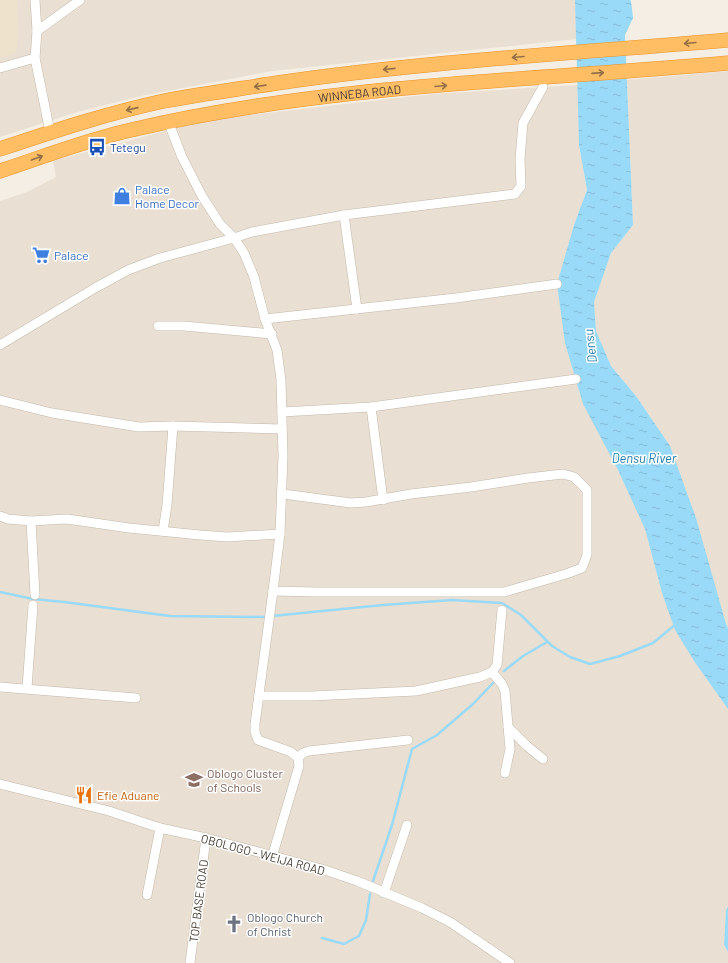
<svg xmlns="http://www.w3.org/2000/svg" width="728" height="963" viewBox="0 0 728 963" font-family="Barlow,sans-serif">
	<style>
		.residential { fill: #e9dfd2 }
		.education { fill: #efe2cc }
		.water { fill: url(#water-ripples) }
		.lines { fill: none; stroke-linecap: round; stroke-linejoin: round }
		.stream { stroke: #99daf8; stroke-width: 2.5 }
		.minor-casing { stroke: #c3b8a9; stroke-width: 10 }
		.highway-casing { stroke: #ee9124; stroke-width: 15 }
		.minor { stroke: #fff; stroke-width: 9 }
		.highway { stroke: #ffbd64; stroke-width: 14 }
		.oneway { stroke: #917047 }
		.labels { text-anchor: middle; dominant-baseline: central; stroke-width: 3; stroke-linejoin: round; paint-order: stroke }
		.street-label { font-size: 12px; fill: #473d33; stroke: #fff }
		.transit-label { font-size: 12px; fill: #164399; stroke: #fff; text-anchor: start }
		.shop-label { font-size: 12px; fill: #366cbe; stroke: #fff; text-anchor: start }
		.education-label { font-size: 12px; fill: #785e54; stroke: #fff; text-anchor: start }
		.food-label { font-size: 12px; fill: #c56008; stroke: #fff; text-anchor: start }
		.worship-label { font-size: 12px; fill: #5b616d; stroke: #fff; text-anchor: start }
		.water-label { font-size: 13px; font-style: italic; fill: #1f7ead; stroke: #fff }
	</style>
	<defs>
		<pattern id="water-ripples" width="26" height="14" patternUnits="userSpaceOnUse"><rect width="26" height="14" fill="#99daf8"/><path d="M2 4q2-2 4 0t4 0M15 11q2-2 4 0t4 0" fill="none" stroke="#85bcd5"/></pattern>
	</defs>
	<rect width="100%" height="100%" fill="#f4eee4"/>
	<g class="residential">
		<path d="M0,0H575L577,39L272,71L141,96L77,112L0,137Z"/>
		<path d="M728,71V628L726,624L670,446L636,396L611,366L596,331L594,302L611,253L633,225L627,80Z"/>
		<path d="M578,85L579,145L587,190L574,225L558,284L618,470L645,529L662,593L696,664L728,709V906L726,910L724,945L728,952V963H0V201L27,192L56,177L53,161L206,120L433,94Z"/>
	</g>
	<path class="education" d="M0,0H17L18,35L16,53L0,58Z"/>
	<g class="water">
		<path d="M575,0H630L631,1L633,18L625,35L633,225L611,253L594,302L596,331L611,366L636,396L670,446L696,518L726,624L728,628V709L696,664L675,630L662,593L645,529L618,470L583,404L565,343L557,284L574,225L587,190L579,145Z"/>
		<path d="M728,906V952L724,945L726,910Z"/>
	</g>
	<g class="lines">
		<g class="stream">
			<path d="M0,592L33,599L64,602L170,616L268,617"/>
			<path d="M272,616L383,605L452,600L502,603L521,615L552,646L570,657L590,664L620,656L653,643L676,624"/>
			<path d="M504,671L523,656L547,642"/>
			<path d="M373,881L392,825L412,749L437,735L473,704L493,683"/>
			<path d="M322,938L344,944L359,936L366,920L370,894"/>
		</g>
		<g class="minor-casing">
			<g id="minor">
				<path d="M35,0L37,31L35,58L50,132"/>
				<path d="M37,31L80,0"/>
				<path d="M0,68L35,58"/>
				<path d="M168,121L182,157L202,196L220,224L234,238L244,253L254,277L265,319L277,350L281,380L283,456L280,534L273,591L316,592H504L566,574L582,568L587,555V490L574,477L563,474L528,478L471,487L411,494L366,502L351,503L283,494"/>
				<path d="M344,215L357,309"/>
				<path d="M265,319L456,298L557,284"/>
				<path d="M158,326H184L272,334"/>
				<path d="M0,345L95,288L128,270L160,258L234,238L252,232L344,215L515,194L521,186L520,159L523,123L543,87"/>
				<path d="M0,400L52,413L139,427L173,426L282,429"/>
				<path d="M371,407L383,500"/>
				<path d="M282,412L371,407L576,379"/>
				<path d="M0,516L8,519L31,521L67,519L129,528L200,535L227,537L280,534"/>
				<path d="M31,521L35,595"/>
				<path d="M163,531L167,505L173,426"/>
				<path d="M492,672L502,684L505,691L510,749L505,773"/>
				<path d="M0,687L136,698"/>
				<path d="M27,688L33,605"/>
				<path d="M259,696H312L416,691L480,677L492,672L497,665L502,610"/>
				<path d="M508,727L527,746L543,759"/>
				<path d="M298,758L303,753L309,751L408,740"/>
				<path d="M0,784L109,811L160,828L206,838L325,870L357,881L422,908L450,922L510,963"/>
				<path d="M272,857L299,766L298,758L291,752L258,740L255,732V724L273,591"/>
				<path d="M384,893L407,825"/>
				<path d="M147,895L160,828"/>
				<path d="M190,963L206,838"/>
			</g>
		</g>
		<g class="highway-casing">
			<g id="highway">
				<path d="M0,149C54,131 108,113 164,101C201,94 239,89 277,83C427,61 578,53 728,40"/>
				<path id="s1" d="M0,171C43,157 86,140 131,130C327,84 529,81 728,63"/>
			</g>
		</g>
		<use href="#minor" class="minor"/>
		<use href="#highway" class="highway"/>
	</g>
	<defs><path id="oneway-shaft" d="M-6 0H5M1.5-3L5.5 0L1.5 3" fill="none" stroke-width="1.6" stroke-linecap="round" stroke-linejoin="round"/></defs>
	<g class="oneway">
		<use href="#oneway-shaft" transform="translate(690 43) rotate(175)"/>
		<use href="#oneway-shaft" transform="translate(518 57) rotate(175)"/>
		<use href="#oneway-shaft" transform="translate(389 69) rotate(174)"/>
		<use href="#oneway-shaft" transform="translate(598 73) rotate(-4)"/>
		<use href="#oneway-shaft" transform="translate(260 86) rotate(172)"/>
		<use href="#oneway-shaft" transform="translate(441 86) rotate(-5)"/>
		<use href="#oneway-shaft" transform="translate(132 109) rotate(167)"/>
		<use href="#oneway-shaft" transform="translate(37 158) rotate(-20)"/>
	</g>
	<defs>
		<g id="bus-bare" transform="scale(1.38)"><path d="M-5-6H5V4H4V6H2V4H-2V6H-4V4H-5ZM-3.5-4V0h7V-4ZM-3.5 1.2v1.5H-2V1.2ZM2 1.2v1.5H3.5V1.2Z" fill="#1a4fb4" stroke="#fff" stroke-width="2.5" paint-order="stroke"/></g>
		<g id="shop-bare" transform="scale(1.38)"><path d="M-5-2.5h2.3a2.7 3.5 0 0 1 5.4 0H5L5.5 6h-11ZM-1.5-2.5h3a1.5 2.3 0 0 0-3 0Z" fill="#3f7fe0" stroke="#fff" stroke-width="2.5" paint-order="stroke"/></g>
		<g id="supermarket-bare" transform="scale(1.38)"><path d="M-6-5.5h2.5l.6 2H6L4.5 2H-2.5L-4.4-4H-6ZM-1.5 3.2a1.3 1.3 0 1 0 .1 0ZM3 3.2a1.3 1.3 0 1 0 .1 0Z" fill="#3f7fe0" stroke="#fff" stroke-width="2.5" paint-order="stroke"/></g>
		<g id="school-bare" transform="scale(1.38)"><path d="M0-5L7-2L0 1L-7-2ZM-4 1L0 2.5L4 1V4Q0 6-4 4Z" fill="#8d6e63" stroke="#fff" stroke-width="2.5" paint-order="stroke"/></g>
		<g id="restaurant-bare" transform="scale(1.38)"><path d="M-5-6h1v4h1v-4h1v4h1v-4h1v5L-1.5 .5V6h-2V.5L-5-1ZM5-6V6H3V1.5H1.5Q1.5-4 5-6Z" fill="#e8710a" stroke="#fff" stroke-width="2.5" paint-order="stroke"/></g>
		<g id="church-bare" transform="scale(1.38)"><path d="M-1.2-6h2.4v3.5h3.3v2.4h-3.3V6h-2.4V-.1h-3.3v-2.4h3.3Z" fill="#6b7280" stroke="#fff" stroke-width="2.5" paint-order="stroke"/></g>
	</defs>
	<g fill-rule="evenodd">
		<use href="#bus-bare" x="97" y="147"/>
		<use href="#shop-bare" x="122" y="196"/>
		<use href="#supermarket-bare" x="41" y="255"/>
		<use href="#school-bare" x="194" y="780"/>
		<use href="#restaurant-bare" x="84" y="795"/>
		<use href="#church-bare" x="234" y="924"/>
	</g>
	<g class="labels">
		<g class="street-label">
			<text stroke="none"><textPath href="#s1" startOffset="369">WINNEBA ROAD</textPath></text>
			<text transform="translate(263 854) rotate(15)">OBOLOGO - WEIJA ROAD</text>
			<text transform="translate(198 901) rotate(-83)">TOP BASE ROAD</text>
		</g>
		<g class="transit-label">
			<text x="110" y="147">Tetegu</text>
		</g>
		<g class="shop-label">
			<text x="135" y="189">Palace<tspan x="135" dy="14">Home Decor</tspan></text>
			<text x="54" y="255">Palace</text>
		</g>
		<g class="education-label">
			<text x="207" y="773">Oblogo Cluster<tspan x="207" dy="14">of Schools</tspan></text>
		</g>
		<g class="food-label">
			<text x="97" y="795">Efie Aduane</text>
		</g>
		<g class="worship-label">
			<text x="247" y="917">Oblogo Church<tspan x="247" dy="14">of Christ</tspan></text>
		</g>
		<g class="water-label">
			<text transform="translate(590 346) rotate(-97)">Densu</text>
			<text x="644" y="458">Densu River</text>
		</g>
	</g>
</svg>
